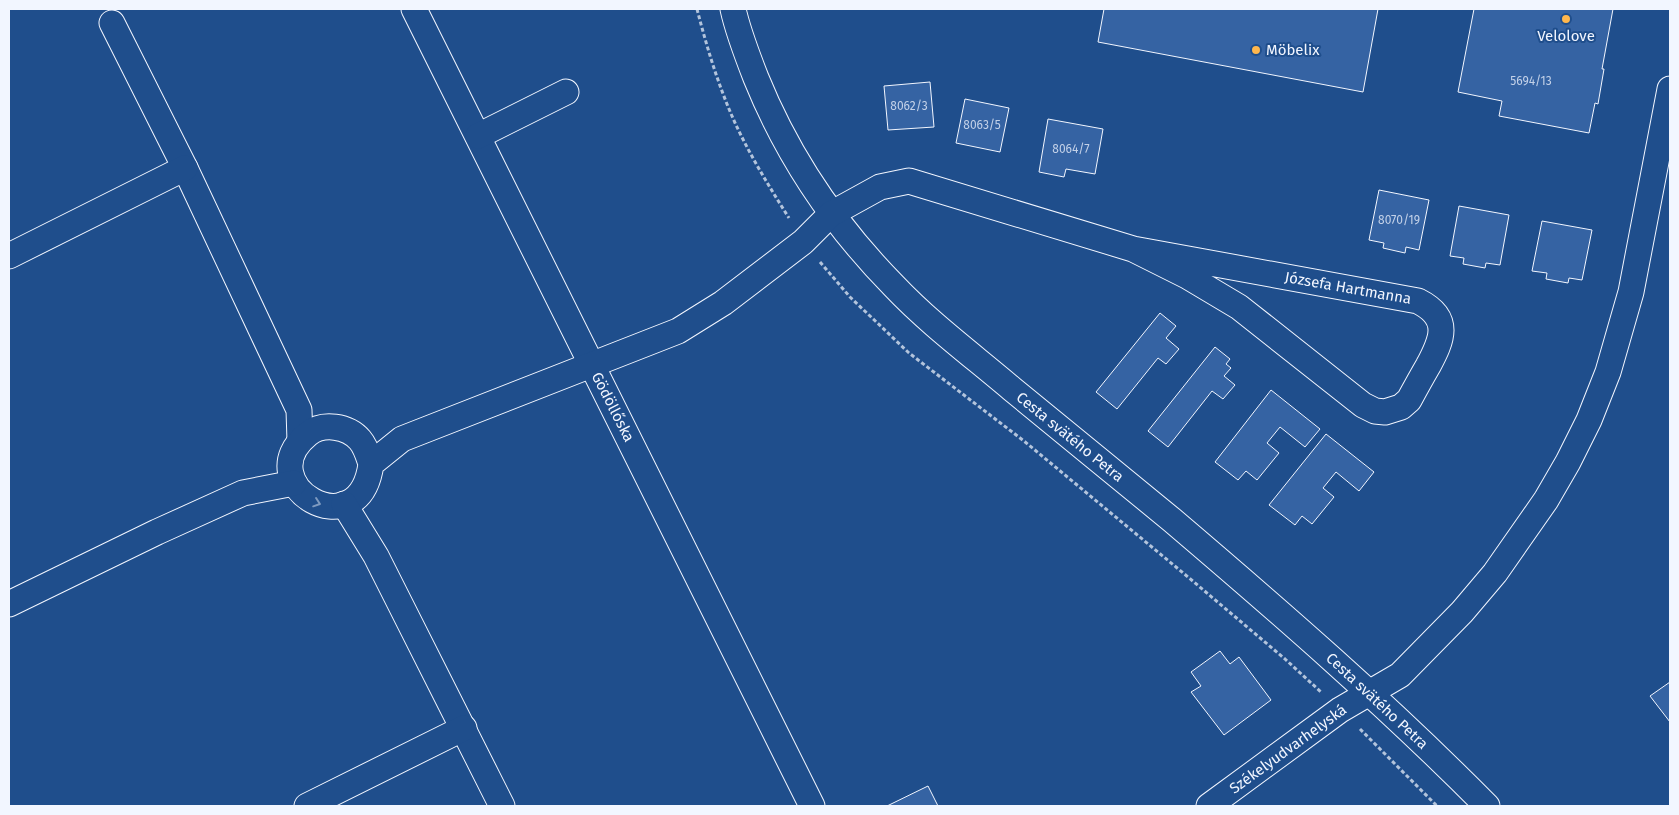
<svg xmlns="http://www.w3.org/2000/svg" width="1679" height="815" viewBox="0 0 1679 815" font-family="'Fira Sans',sans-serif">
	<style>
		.building { fill: #3563a3; stroke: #f2f6ff }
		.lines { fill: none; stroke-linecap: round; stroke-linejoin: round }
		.minor-casing { stroke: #f2f6ff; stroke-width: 27 }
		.path { stroke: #b3c4dc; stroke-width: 3; stroke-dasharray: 4 2.5; stroke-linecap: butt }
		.minor { stroke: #1f4e8c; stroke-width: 25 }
		.oneway { stroke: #7e9ac0 }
		.poi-dot { fill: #ffb74d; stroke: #1f4e8c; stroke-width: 2 }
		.labels { text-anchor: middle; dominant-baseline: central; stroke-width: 4; stroke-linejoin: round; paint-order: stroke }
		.number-label { font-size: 12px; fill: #c3d1e8 }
		.poi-label { font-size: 15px; fill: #f2f6ff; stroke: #1f4e8c }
		.street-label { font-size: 15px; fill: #f2f6ff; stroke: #1f4e8c }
	</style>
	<rect width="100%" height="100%" fill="#1f4e8c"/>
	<g class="building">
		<path d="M1104,9H1378L1363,92L1098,42Z"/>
		<path d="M1474,9H1613L1602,69H1604L1598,104L1595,103L1589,133L1499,116L1502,101L1458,92Z"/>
		<path d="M930,82L934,127L888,130L884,86Z"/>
		<path d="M965,99L1009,108L1000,152L956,143Z"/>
		<path d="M1048,119L1103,129L1095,174L1066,169L1064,177L1039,172Z"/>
		<path d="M1379,190L1429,200L1419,250L1406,247L1405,253L1383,248L1384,243L1369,240Z"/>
		<path d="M1459,206L1509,215L1500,265L1486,263L1485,268L1463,264L1464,258L1450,256Z"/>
		<path d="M1542,221L1592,230L1582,280L1569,278L1568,283L1546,279L1547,273L1532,271Z"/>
		<path d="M1160,313L1176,326L1166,338L1179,349L1166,364L1158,358L1117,409L1096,392Z"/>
		<path d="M1215,347L1230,359L1226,364L1231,368L1224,376L1235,385L1223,399L1212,391L1168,447L1148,431Z"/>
		<path d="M1271,390L1320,429L1305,447L1280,427L1267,443L1279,453L1257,480L1246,471L1238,480L1215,462Z"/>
		<path d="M1326,434L1374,472L1359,491L1336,472L1323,488L1334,497L1312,524L1302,516L1295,525L1269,505Z"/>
		<path d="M1220,651L1230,664L1239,657L1271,700L1224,735L1191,692L1201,686L1191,672Z"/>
		<path d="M1670,682V722L1650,696Z"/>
		<path d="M928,786L938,806H887Z"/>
	</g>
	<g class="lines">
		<g class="minor-casing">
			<g id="minor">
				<path d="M414,9L812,806"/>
				<path d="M733,9C738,32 747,55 756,78C788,157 834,225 894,286C930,324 972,355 1012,389C1065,433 1119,476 1172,520C1280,612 1387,705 1487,806"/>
				<path d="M112,23L185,168L299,410L300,441"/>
				<path d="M478,136L566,92"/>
				<path d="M9,256L185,168"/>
				<path d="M371,464C368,455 366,447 360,440C348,426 323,422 308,434C247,483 359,552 371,464L402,439L678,331L723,303L803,242L831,214L880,187L909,181L1133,249L1187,276L1239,307L1363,405L1375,411L1385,412L1401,407L1409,400C1415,389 1421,378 1428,366C1442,340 1452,318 1418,301L1133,249"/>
				<path d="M344,504L376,556L502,806"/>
				<path d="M9,604L157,532L243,493L294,483"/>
				<path d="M307,806L464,728"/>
				<path d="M1209,806L1340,710L1400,675L1462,612L1495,573L1546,500L1568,462L1589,420L1608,372L1631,292L1670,89"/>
			</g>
		</g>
		<g class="path">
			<path d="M697,9C707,48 719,88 736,125C751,157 770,188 789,218"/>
			<path d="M820,262L850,297L909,353L1024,441L1188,577L1285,659L1321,692"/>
			<path d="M1360,729L1437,806"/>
		</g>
		<use href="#minor" class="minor"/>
	</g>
	<defs><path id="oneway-chevron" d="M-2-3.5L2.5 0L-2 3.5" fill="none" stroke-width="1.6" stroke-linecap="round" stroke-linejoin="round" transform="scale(1.25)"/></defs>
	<use class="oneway" href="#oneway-chevron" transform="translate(317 503) rotate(19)"/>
	<g class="poi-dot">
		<circle cx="1566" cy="19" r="5"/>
		<circle cx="1256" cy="50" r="5"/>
	</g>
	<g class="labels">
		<g class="number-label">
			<text x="1531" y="81">5694/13</text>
			<text x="909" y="106">8062/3</text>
			<text x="982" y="125">8063/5</text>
			<text x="1071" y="149">8064/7</text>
			<text x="1399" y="220">8070/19</text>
		</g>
		<g class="poi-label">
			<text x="1566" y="36">Velolove</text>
			<text x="1266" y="50" text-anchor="start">Möbelix</text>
		</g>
		<g class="street-label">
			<text transform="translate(1348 288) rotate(10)">Józsefa Hartmanna</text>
			<text transform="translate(613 407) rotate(63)">Gödöllőska</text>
			<text transform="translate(1070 437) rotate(39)">Cesta svätého Petra</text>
			<text transform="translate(1377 701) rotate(43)">Cesta svätého Petra</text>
			<text transform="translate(1288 749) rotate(-36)">Székelyudvarhelyská</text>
		</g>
	</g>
	<rect width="1679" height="815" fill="none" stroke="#f2f6ff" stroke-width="20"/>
</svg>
